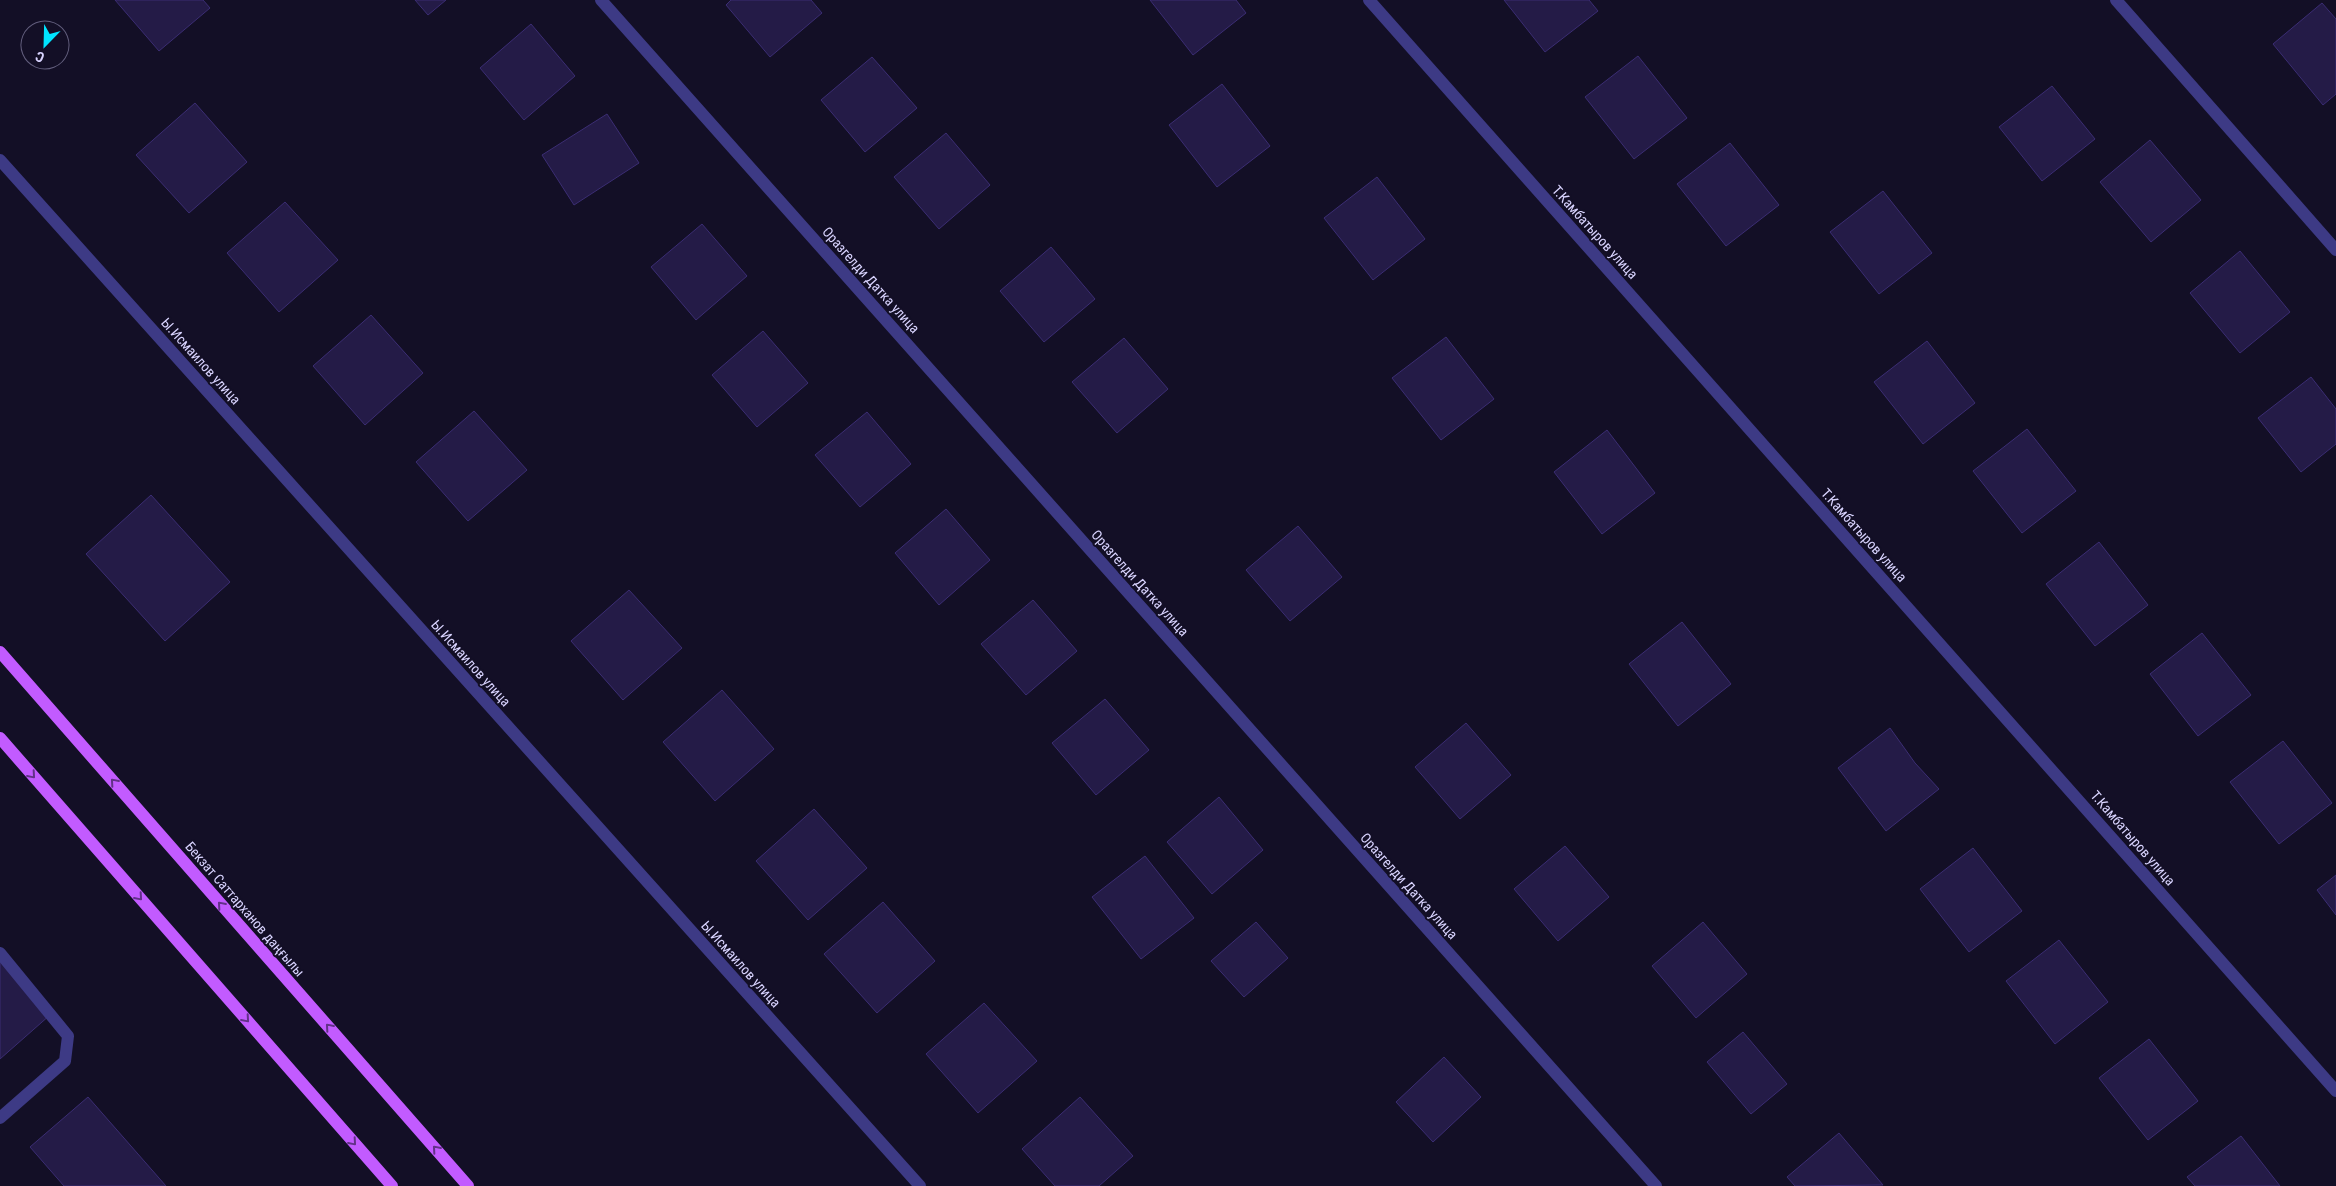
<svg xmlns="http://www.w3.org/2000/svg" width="2336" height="1186" viewBox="0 0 2336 1186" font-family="'Roboto Condensed',sans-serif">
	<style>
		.building { fill: #241b47; stroke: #3b2d73 }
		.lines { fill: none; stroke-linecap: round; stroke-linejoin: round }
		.lane { stroke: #3d3a85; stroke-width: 12 }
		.street { stroke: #3d3a85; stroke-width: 12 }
		.primary { stroke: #c25bff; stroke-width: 12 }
		.oneway { stroke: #623188 }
		.labels { text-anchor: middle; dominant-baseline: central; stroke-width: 4; stroke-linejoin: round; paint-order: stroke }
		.street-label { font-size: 14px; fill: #d9d4ff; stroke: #130f26 }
	</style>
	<rect width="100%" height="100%" fill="#130f26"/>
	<g class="building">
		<path d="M115,0H203L210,8L159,51Z"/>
		<path d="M415,0H446L428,15Z"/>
		<path d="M731,0H811L822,13L770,57L726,5Z"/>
		<path d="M1150,0H1236L1246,13L1193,55Z"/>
		<path d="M1504,0H1589L1598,11L1545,52Z"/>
		<path d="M2322,3L2336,19V94L2323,105L2273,44Z"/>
		<path d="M531,24L575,76L524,120L480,68Z"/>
		<path d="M1638,56L1687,118L1634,159L1585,97Z"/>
		<path d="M872,57L917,108L865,152L821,100Z"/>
		<path d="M1222,84L1270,146L1217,187L1169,125Z"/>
		<path d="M2052,86L2095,139L2042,181L1999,127Z"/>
		<path d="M195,103L247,162L189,213L136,155Z"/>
		<path d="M607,114L639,163L574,205L542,155Z"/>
		<path d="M946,133L990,185L939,229L894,177Z"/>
		<path d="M2150,140L2201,200L2151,242L2100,182Z"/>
		<path d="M1730,143L1779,205L1726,246L1677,184Z"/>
		<path d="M1377,177L1425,239L1373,280L1324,218Z"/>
		<path d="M1883,191L1932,253L1879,294L1830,232Z"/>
		<path d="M285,202L338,260L279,312L227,253Z"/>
		<path d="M702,224L747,276L696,320L651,267Z"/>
		<path d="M1051,247L1095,299L1044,342L1000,291Z"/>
		<path d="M2240,251L2290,312L2240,353L2190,293Z"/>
		<path d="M371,315L423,373L365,425L313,366Z"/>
		<path d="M763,331L808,383L757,427L712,375Z"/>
		<path d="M1446,337L1494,399L1441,440L1392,378Z"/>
		<path d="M1124,338L1168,389L1117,433L1072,382Z"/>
		<path d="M1927,341L1975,403L1923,444L1874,382Z"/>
		<path d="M2311,377L2336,409V444L2301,472L2258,418Z"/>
		<path d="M474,411L527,470L468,521L416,462Z"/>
		<path d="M867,412L911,464L860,507L815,455Z"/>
		<path d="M2027,429L2076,491L2022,533L1973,471Z"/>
		<path d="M1607,430L1655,493L1602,534L1554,472Z"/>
		<path d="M151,495L230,582L165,641L86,554Z"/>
		<path d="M946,509L990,560L939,605L895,553Z"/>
		<path d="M1298,526L1342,577L1290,621L1246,570Z"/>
		<path d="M2099,542L2148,605L2095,646L2046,584Z"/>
		<path d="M629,590L682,648L623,700L571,641Z"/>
		<path d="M1033,600L1077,651L1026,695L981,644Z"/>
		<path d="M1682,622L1731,684L1678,726L1629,664Z"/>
		<path d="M2202,633L2251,695L2198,736L2150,674Z"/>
		<path d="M722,690L774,749L715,801L663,742Z"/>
		<path d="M1105,699L1149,750L1096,795L1052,743Z"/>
		<path d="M1466,723L1511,775L1460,819L1415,767Z"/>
		<path d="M1890,728L1915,763L1939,789L1886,831L1838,768Z"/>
		<path d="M2283,741L2332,803L2279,844L2230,782Z"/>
		<path d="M1219,797L1263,850L1212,894L1167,842Z"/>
		<path d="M814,809L867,868L808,920L756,861Z"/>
		<path d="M1565,846L1609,897L1558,941L1514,889Z"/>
		<path d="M1973,848L2022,911L1969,952L1920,889Z"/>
		<path d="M1145,856L1194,918L1141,959L1092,897Z"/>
		<path d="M2336,875V915L2317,890Z"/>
		<path d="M883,902L935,961L877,1013L824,954Z"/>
		<path d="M1256,922L1288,958L1244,997L1211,961Z"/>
		<path d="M1703,922L1747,974L1696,1018L1652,966Z"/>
		<path d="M2059,940L2108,1002L2055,1044L2006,981Z"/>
		<path d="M0,957L50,1015L0,1059Z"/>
		<path d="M984,1003L1037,1061L978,1113L926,1054Z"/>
		<path d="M1743,1032L1787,1084L1751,1114L1707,1062Z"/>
		<path d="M2149,1039L2198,1101L2148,1140L2099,1078Z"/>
		<path d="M1444,1057L1481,1097L1433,1142L1396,1102Z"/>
		<path d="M88,1097L166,1186H64L30,1147Z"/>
		<path d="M1080,1097L1133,1156L1099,1186H1055L1022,1149Z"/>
		<path d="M1839,1133L1883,1185L1795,1186L1787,1177Z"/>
		<path d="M2241,1136L2280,1186H2195L2187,1177Z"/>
	</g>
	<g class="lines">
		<path class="lane" d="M0,953L68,1036L65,1061L0,1118"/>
		<g class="street">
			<path d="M601,0L1656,1186"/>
			<path d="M1369,0L2336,1091"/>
			<path d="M2116,0L2336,250"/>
			<path d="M0,160L920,1186"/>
		</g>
		<g class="primary">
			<path d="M0,652L468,1186"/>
			<path d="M0,738L392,1186"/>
		</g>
	</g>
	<defs><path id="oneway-chevron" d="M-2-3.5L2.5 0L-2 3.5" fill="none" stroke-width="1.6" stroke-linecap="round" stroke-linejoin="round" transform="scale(1.25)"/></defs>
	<g class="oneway">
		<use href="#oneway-chevron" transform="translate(32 775) rotate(49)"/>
		<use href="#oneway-chevron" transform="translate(114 782) rotate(-131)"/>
		<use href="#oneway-chevron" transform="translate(139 897) rotate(49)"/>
		<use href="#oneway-chevron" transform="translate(221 905) rotate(-131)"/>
		<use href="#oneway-chevron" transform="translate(246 1019) rotate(49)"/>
		<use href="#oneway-chevron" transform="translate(329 1027) rotate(-131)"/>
		<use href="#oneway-chevron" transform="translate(353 1142) rotate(49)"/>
		<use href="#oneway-chevron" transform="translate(436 1149) rotate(-131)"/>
	</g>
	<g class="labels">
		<g class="street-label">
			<text transform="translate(1595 232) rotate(48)">Т.Камбатыров улица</text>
			<text transform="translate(871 280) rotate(48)">Оразгелди Датка улица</text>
			<text transform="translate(201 361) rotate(48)">Ы.Исмаилов улица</text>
			<text transform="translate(1864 535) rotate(48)">Т.Камбатыров улица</text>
			<text transform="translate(1140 583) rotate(48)">Оразгелди Датка улица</text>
			<text transform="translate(471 663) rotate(48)">Ы.Исмаилов улица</text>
			<text transform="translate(2133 838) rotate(49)">Т.Камбатыров улица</text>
			<text transform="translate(1409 886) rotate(48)">Оразгелди Датка улица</text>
			<text transform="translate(245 909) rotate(49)">Бекзат Саттарханов даңғылы</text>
			<text transform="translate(741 964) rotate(48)">Ы.Исмаилов улица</text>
		</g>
	</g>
	<g transform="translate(45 45) rotate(203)"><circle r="24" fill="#130f26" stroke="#625e7d"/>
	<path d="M0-4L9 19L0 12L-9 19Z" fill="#00e5ff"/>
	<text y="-8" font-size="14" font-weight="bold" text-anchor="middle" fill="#d9d4ff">С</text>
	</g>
</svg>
